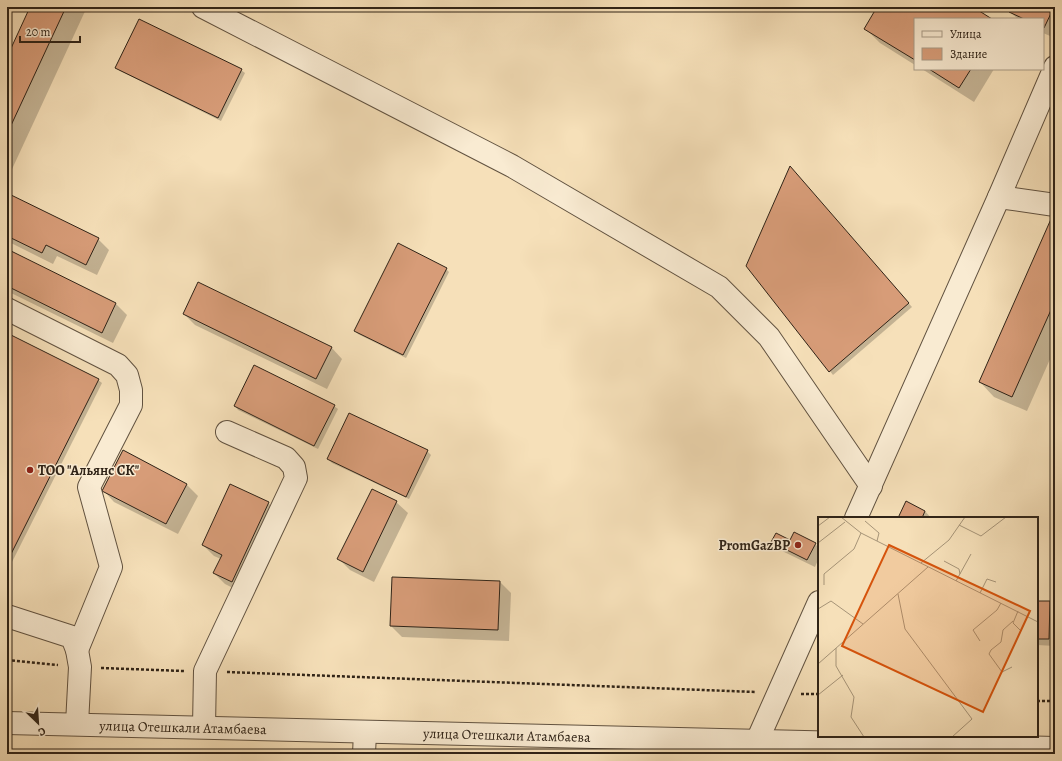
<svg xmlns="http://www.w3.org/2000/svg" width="1062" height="761" viewBox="0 0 1062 761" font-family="Alegreya,serif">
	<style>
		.shadow { fill: #0003 }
		.building { fill: #d79c78; stroke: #2f2317 }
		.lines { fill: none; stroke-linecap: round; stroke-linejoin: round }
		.minor-casing { stroke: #615240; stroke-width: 24 }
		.path { stroke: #2f2317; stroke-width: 2.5; stroke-dasharray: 3 2; stroke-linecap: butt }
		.minor { stroke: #f9ebd2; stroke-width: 22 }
		.poi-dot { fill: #8f2418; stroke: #f9ebd2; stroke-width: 1.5 }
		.labels { text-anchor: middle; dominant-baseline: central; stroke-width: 3; stroke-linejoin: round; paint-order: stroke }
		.poi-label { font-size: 14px; font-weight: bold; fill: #2f2317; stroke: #f9ebd2; text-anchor: start }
		.street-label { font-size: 14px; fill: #2f2317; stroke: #f9ebd2 }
		.inset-road { fill: none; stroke: #a69478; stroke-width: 1 }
		.view { fill: #d6540d; fill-opacity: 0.15; stroke: #d6540d; stroke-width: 2 }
		.inset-edge { fill: none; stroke: #2f2317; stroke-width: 2 }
	</style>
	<rect width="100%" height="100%" fill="#f6e0b9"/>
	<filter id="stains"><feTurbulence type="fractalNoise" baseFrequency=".005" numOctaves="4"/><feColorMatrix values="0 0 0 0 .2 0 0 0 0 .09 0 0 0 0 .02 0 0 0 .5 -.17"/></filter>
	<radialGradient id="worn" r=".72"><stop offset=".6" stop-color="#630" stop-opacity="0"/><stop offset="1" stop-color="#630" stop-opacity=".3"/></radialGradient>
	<g class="shadow">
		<path d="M31,7H87L7,180V59Z"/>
		<path d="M878,7H971L990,19H915V65L880,43L865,28Z"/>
		<path d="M1012,7H1055V38L1043,33V19H1018L1010,12Z"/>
		<path d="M116,67L241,70L245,73L221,121L120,71Z"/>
		<path d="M922,69H994L974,102Z"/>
		<path d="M793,171L912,307L833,375L747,266Z"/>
		<path d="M7,194L98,239L109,250L97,275L57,256L53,264L7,241Z"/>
		<path d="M1055,222V348L1027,411L994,397L980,382Z"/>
		<path d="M7,250L116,304L127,315L113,343L7,291Z"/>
		<path d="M446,269L449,272L406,358L358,334L355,331Z"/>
		<path d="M184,314L331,347L342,359L327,389L195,325Z"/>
		<path d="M7,335L98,380L102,383L7,572Z"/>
		<path d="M235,406H334L338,409L318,449L238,410Z"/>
		<path d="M427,451L431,455L409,499L332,463L328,459Z"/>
		<path d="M123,452L187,485L198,496L178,534L114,502L103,490Z"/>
		<path d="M231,486L268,503L280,514L243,593L225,584L214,573L221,559L214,556L203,545Z"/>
		<path d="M372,490L396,502L408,513L374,582L350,570L339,559Z"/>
		<path d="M925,511L931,518H899Z"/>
		<path d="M772,542H791L815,544L819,548V558L815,567L780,550Z"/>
		<path d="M500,582L511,593L509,641L402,637L391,626Z"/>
		<path d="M1037,602H1050L1055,608V646L1037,645Z"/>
	</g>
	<g class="building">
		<path d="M30,7H66L7,134V57Z"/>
		<path d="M877,7H973L992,19H915V60L864,29Z"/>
		<path d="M1011,7H1054L1044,28L1043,19H1024L1009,12Z"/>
		<path d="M139,19L242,69L218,118L115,68Z"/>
		<path d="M929,69H971L959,88Z"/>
		<path d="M790,166L909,303L829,372L746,266Z"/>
		<path d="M7,193L99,238L86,265L46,245L42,253L7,236Z"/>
		<path d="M1051,219L1055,221V301L1012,397L979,382Z"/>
		<path d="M398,243L447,268L403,355L354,331Z"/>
		<path d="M7,249L116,303L102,333L7,286Z"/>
		<path d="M198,282L332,347L316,379L183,314Z"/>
		<path d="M7,333L99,379L7,562Z"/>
		<path d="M254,365L335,405L314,446L234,406Z"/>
		<path d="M349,413L428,450L406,497L327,459Z"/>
		<path d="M123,450L187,484L166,524L102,491Z"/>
		<path d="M230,484L269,502L232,582L213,573L222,555L202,545Z"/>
		<path d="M372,489L397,501L363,572L337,559Z"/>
		<path d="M906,501L925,511L922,518H898Z"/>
		<path d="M794,532L816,543L807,560L771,542L776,533L790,540Z"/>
		<path d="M392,577L500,581L498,630L390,626Z"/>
		<path d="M1037,601H1050L1049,639H1037Z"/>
	</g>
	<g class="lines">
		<g class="minor-casing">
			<g id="minor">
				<path d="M203,7L512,166L719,287L769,337L871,486"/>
				<path d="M999,197L1055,205"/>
				<path d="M7,309L118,365L127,375L131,390V405L89,487L111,567L77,650"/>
				<path d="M856,518L999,197L1055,67"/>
				<path d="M7,616L72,637L77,650L80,667L77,724"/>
				<path id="s1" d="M7,723L1055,748"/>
				<path d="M204,727L205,671L296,478L294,467L286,458L227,432"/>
				<path d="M757,741L819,602"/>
				<path d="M364,754L365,732"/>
			</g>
		</g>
		<g class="path">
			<path d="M7,660L58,665"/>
			<path d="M101,668L184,671"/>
			<path d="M227,672L756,692"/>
			<path d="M801,694H819"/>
			<path d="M1037,701H1055"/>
		</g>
		<use href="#minor" class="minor"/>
	</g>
	<g class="poi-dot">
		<circle cx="30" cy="470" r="4"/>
		<circle cx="798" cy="545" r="4"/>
	</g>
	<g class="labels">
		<g class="poi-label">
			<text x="38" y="470">ТОО "Альянс СК"</text>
			<text x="790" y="545" text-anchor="end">PromGazBP</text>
		</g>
		<g class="street-label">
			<text stroke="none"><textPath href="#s1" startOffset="176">улица Отешкали Атамбаева</textPath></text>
			<text stroke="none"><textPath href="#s1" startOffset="500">улица Отешкали Атамбаева</textPath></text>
		</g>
	</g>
	<g transform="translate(818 517)">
		<rect width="220" height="220" fill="#f6e0b9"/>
		<path class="inset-road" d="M23,0L43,16L220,105M47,4L61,16L59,24M141,8L163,19L188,0M0,9L12,0M0,26L27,5M126,44L141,52L142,57M103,46L131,23L147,0M138,64L153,37M6,68V57L36,32L43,16M162,76L169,62L178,65M80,77L87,112L154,202L134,220M0,92L13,84L45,107M200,94L195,106L202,113M162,124L155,113L179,93L183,86M18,131V149L36,180L33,200L46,220M0,147L110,50M194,150L184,155L171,137L173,133L183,125L185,113L195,104M0,178L25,158"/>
		<path class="view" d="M71,28L212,94L165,195L24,129Z"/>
		<rect width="220" height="220" class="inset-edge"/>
	</g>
	<rect width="1062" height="761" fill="none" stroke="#f6e0b9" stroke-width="24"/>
	<rect x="8" y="8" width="1046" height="745" fill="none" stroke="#2f2317" stroke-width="2"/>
	<rect x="12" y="12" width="1038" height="737" fill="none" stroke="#2f2317"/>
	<rect x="914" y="18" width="130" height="52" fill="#f9ebd2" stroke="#a89b87"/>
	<rect x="922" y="31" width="20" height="6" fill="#f9ebd2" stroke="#a89b87"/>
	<text x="950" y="38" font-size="12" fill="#2f2317">Улица</text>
	<rect x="922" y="48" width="20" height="12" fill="#d79c78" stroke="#a89b87"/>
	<text x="950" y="58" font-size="12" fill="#2f2317">Здание</text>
	<g transform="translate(38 723) rotate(155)" stroke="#f9ebd2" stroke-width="3" paint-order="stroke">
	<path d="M0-3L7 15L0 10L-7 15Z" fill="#2f2317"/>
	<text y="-6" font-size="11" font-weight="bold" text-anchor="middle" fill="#2f2317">С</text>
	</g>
	<path d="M20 36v6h60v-6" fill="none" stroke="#2f2317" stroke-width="2"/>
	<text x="26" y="36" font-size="12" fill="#2f2317" stroke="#f9ebd2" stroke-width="3" paint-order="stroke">20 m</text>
	<rect width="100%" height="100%" filter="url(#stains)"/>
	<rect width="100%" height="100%" fill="url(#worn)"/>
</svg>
